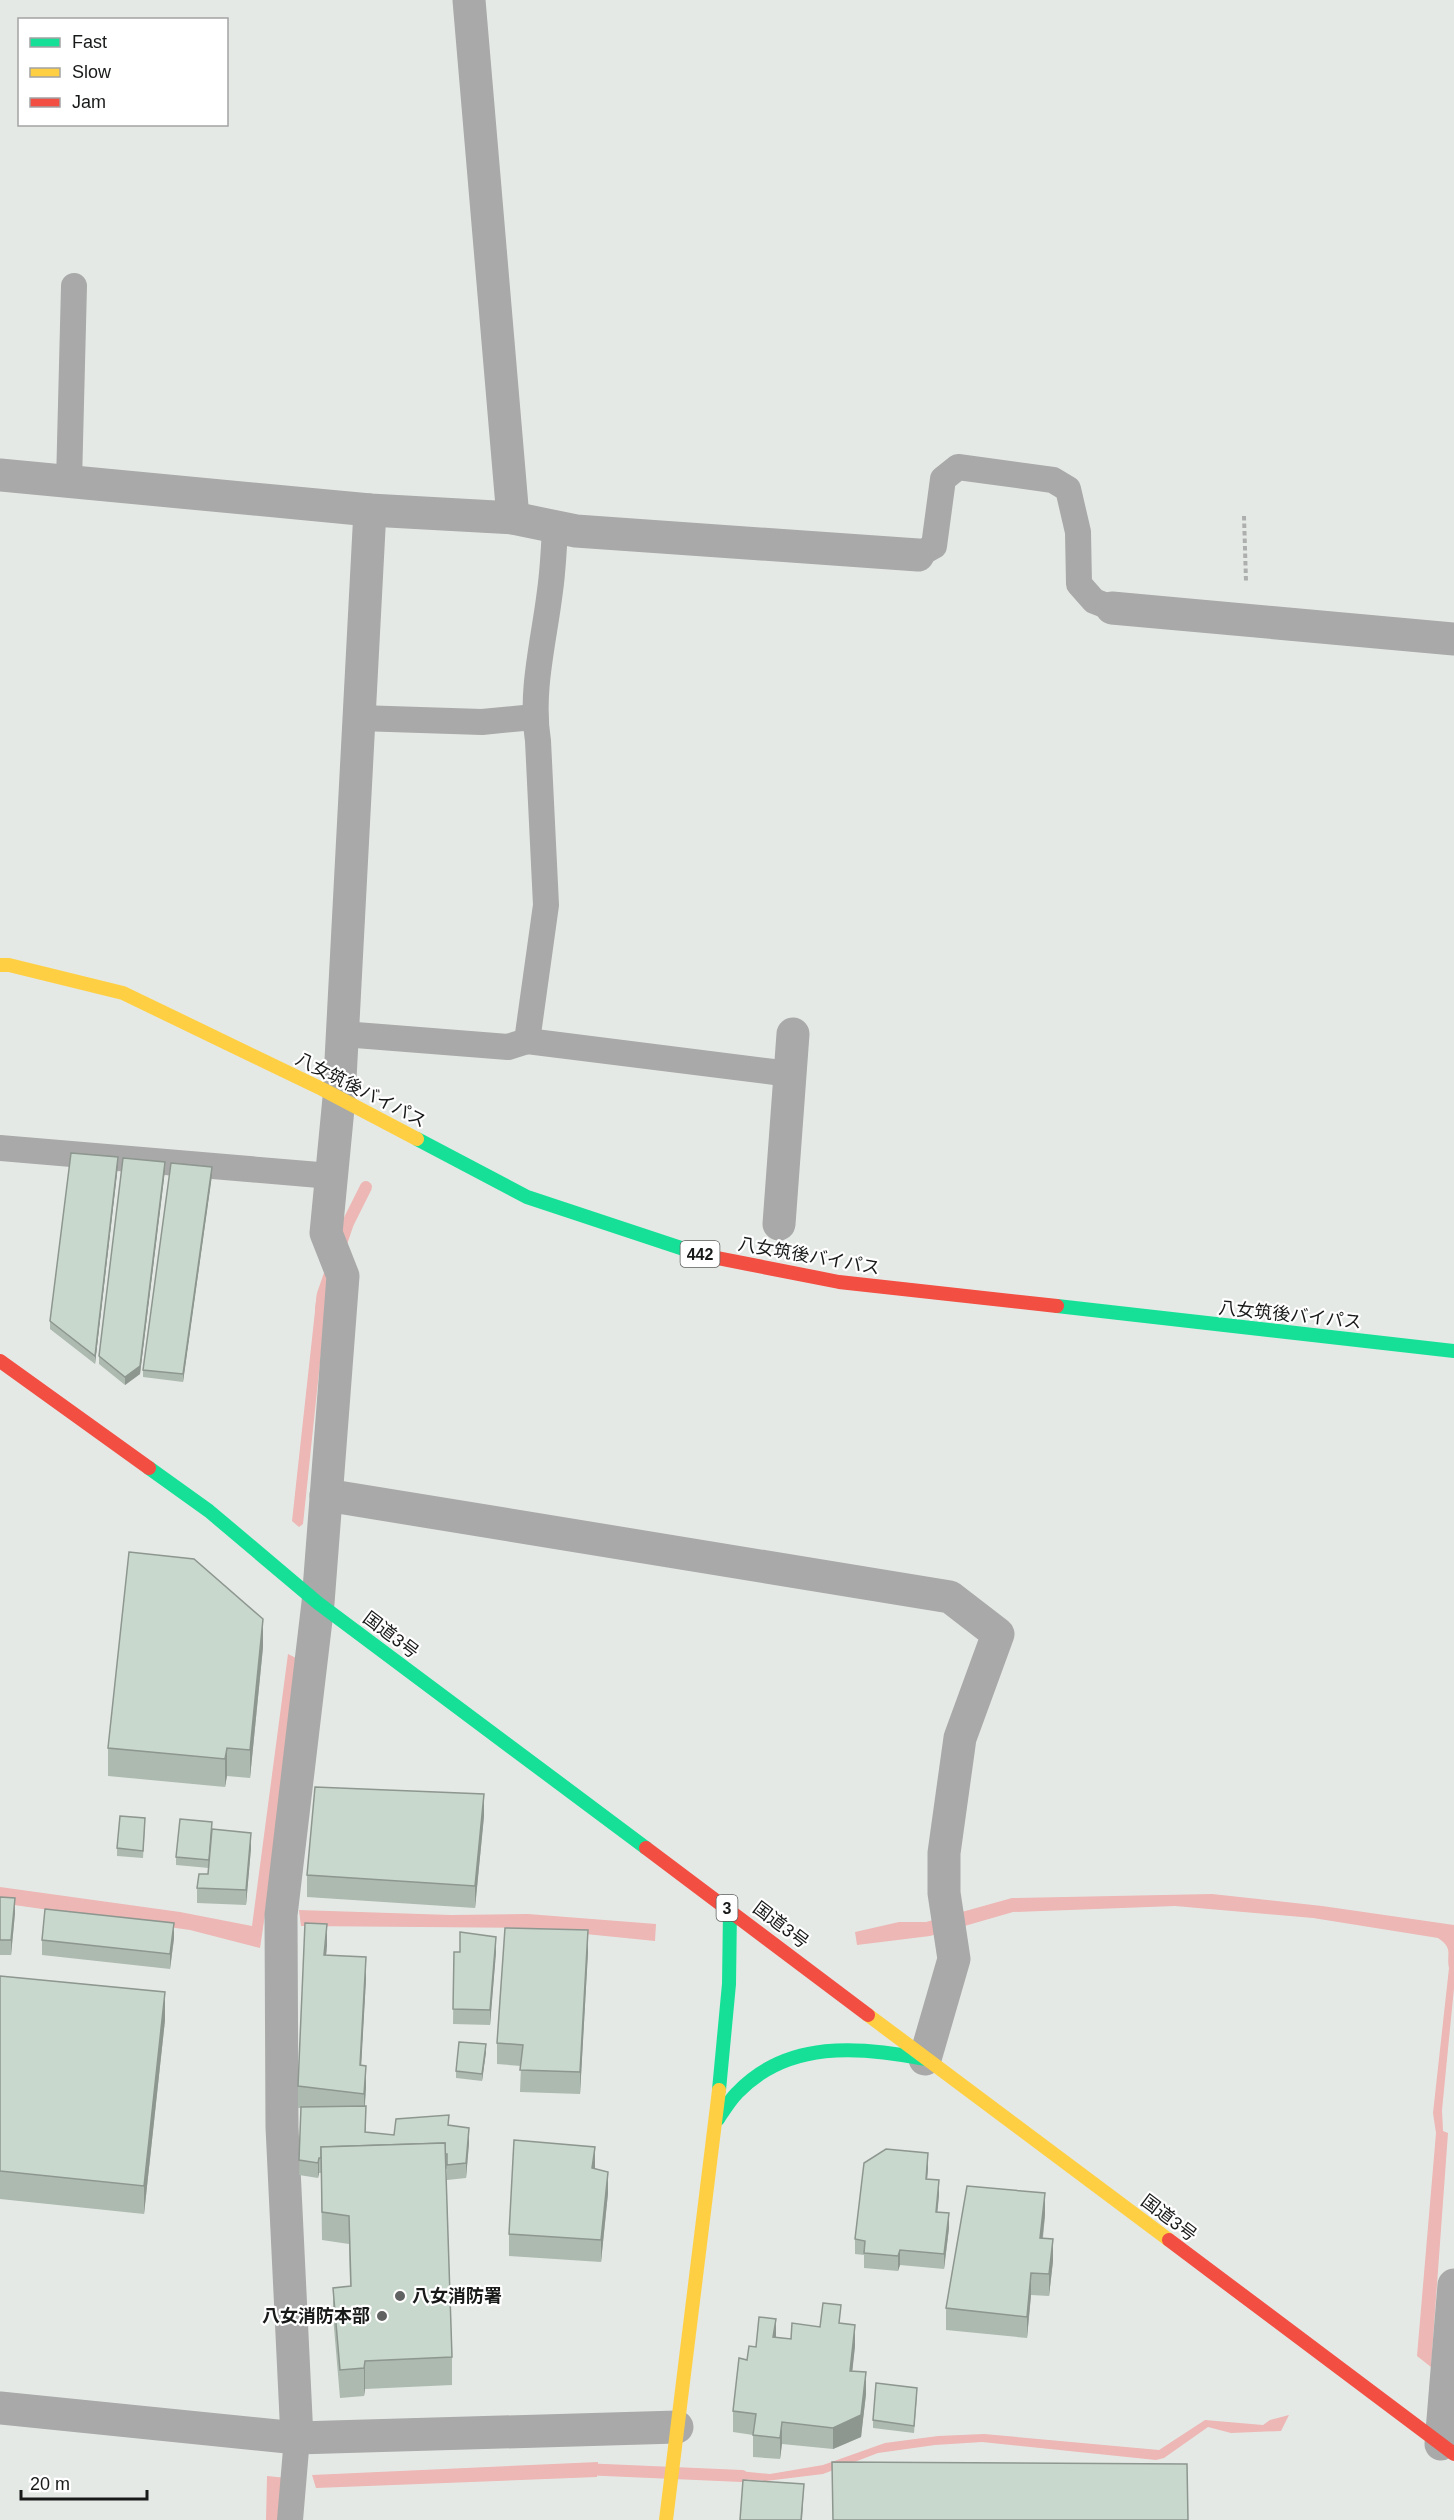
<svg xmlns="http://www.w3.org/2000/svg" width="1454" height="2520" viewBox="0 0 1454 2520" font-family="Arial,'Noto Sans JP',sans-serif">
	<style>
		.water { fill: #ecb7b4 }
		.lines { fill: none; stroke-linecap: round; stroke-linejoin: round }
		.stream { stroke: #ecb7b4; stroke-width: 12 }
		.path { stroke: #adafae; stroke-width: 4; stroke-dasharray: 4.5 3; stroke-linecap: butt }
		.lane { stroke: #a8a9a8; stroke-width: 26 }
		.street { stroke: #a8a9a8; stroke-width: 33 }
		.fast { stroke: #16e098; stroke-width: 14 }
		.slow { stroke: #ffcf43; stroke-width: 14 }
		.jam { stroke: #f24e42; stroke-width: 14 }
		.wall { fill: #adbab0 }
		.shaded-wall { fill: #8d9790 }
		.building { fill: #c9d8cd; stroke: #8d9790; stroke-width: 1.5 }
		.poi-dot { fill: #606261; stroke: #fff; stroke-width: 2 }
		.labels { text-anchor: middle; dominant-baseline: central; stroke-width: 4.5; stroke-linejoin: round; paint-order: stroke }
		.shield { fill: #fff; stroke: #5d5f5e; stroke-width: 1.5 }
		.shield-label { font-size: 16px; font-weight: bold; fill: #181a19 }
		.street-label { font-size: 18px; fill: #181a19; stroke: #fff }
		.poi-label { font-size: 18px; font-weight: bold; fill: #181a19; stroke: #fff; text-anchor: start }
	</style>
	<rect width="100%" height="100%" fill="#e5e9e6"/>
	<g class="water">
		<path d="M317,1293L327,1296L303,1524L299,1527L292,1521Z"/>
		<path d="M288,1654L298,1659L281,1808L260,1948L190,1930L0,1903V1887L180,1912L252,1926Z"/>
		<path d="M1212,1894L1322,1906L1454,1925V1988L1442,2110L1443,2131L1448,2133L1431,2367L1417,2356L1436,2133L1433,2113L1449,1968C1446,1953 1454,1949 1438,1938L1313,1918L1175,1906L1013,1912L930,1936L857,1945L855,1932L899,1922H926L1012,1898Z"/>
		<path d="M299,1910L451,1915L528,1914L656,1924L655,1941L526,1928L301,1926Z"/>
		<path d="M1289,2415L1281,2431L1231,2433L1208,2427L1164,2458L1156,2460L982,2442L935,2445L878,2453L823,2474L766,2481L727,2478L728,2470L770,2474L823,2465L885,2443L938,2436L984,2434L1159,2450L1205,2420L1263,2425L1270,2420Z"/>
		<path d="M598,2462L597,2477L316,2488L312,2475Z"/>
		<path d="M267,2476L287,2478L283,2520H266Z"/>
	</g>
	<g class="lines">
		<g class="stream">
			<path d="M339,1249L348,1223L366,1187"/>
			<path d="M321,1309L323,1294L331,1271"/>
			<path d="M582,2469L742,2476"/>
		</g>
		<path class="path" d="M1244,516L1246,581"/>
		<g class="lane">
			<path d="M69,482L74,286"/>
			<path d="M918,555L934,546L943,479L958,467L1053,480L1068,489L1078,532L1079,584L1094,601L1112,608"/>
			<path d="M359,718L482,722L534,717"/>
			<path d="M343,1034L508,1047L527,1041L546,905L538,741C530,691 544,641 550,591C553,570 554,548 555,527"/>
			<path d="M527,1041L790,1074"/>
			<path d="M0,1148L331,1176"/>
			<path d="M290,2520L297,2438"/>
		</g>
		<g class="street">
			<path d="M469,0L513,518"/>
			<path d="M0,475L370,510L513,518L576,531L918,555"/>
			<path d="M1112,608L1454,639"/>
			<path d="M779,1224L793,1034"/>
			<path d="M326,1495L950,1597L998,1634L960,1738L944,1853V1893L954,1959L925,2059"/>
			<path d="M0,2408L297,2438L677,2427"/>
			<path d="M297,2438L282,2127L281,1915L318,1603L343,1276L326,1233L339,1098L370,510"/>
			<path d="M1441,2444L1454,2285"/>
		</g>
		<g class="fast">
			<path d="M417,1139L527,1197L702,1255"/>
			<path d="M1057,1306L1454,1351"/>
			<path d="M149,1468L209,1511L318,1603L646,1848"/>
			<path d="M719,2090L729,1984L730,1910"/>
			<path d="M718,2119C724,2110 730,2100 737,2093C787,2040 860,2046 925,2059"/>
		</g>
		<g class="slow">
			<path d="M0,965H9L123,993L322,1089L417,1139"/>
			<path d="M868,2015L1169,2240"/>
			<path d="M666,2520L719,2090"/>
		</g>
		<g class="jam">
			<path d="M702,1255L839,1282L1057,1306"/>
			<path d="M0,1361L149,1468"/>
			<path d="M646,1848L868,2015"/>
			<path d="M1169,2240L1454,2454"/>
		</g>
	</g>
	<g class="wall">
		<path d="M118,1165L95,1364L50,1329V1321Z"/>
		<path d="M165,1170L140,1374L125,1385L99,1364V1356Z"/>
		<path d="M212,1175L183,1382L143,1377V1370Z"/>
		<path d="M263,1647L250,1778L227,1776L225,1787L108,1776V1748Z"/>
		<path d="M484,1816L475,1908L307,1897V1875Z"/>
		<path d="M212,1822L209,1868L176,1865V1857Z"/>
		<path d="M145,1826L143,1858L117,1856V1848Z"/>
		<path d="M251,1848L246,1905L197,1903V1888L208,1874Z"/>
		<path d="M0,1897L15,1913L11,1955H0Z"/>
		<path d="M174,1938L170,1969L42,1955V1940Z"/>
		<path d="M327,1946L326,1955L366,1979L361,2065L366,2087L365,2106L366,2121V2132L394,2135L449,2125L469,2143L466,2178L447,2180V2169H446L452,2357V2385L365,2389L364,2396L340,2398L333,2316V2288L350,2286L349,2244L322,2240L321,2173H319L318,2178L299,2175L301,2108H298V2086Z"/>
		<path d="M454,1952H496L490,2025L453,2024Z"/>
		<path d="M588,1952L580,2094L520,2092L521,2066L497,2064V2043Z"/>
		<path d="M0,1976L165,2020L144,2214L0,2199Z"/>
		<path d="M486,2052L482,2081L456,2078V2071Z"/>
		<path d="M595,2168L608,2193L601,2262L509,2256V2234Z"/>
		<path d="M928,2168L927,2179L939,2195L937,2212L949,2228L944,2269L900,2265L898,2271L864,2268V2255L855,2254V2239Z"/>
		<path d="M1045,2215L1043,2238L1053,2261L1049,2296L1031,2295L1027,2338L946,2330V2308Z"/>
		<path d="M841,2323L855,2346L852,2371L866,2394L861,2437L833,2449L782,2444L780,2459L753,2457V2435L733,2432V2411L747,2360L756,2347L776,2338L791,2339L820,2327Z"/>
		<path d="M917,2396L914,2433L873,2428V2420Z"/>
	</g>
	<g class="shaded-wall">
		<path d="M118,1157V1165L95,1364V1356Z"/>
		<path d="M165,1162V1170L140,1374L125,1385V1377Z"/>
		<path d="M212,1167V1175L183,1382V1374Z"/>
		<path d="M263,1619V1647L250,1778V1750Z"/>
		<path d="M227,1748V1776L225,1787V1759Z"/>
		<path d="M484,1794V1816L475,1908V1886Z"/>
		<path d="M251,1833V1848L246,1905V1890Z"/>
		<path d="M15,1898V1913L11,1955V1940Z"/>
		<path d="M174,1923V1938L170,1969V1954Z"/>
		<path d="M327,1924V1946L324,1976V1955Z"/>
		<path d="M588,1930V1952L580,2094V2072Z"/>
		<path d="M496,1937V1952L490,2025V2010Z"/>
		<path d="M366,1957V1979L360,2087V2065Z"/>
		<path d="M165,1992V2020L144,2214V2186Z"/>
		<path d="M486,2044V2052L482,2081V2074Z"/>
		<path d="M366,2066V2087L364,2115V2094Z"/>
		<path d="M469,2128V2143L466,2178V2163Z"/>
		<path d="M595,2147V2169L592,2168Z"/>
		<path d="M928,2153V2168L926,2194V2179Z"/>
		<path d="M319,2158V2173L318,2178V2163Z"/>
		<path d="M608,2172V2193L601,2262V2240Z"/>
		<path d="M939,2180V2195L936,2227V2212Z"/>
		<path d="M1045,2193V2215L1040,2260V2238Z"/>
		<path d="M949,2213V2228L944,2269V2254Z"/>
		<path d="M1053,2239V2261L1049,2296V2274Z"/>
		<path d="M900,2250V2265L898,2271V2256Z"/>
		<path d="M1031,2273V2295L1027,2338V2317Z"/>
		<path d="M776,2319V2341L773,2337Z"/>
		<path d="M855,2325V2346L850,2393V2371Z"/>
		<path d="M365,2361V2389L364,2396V2368Z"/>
		<path d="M866,2372V2394L861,2437L833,2449V2428Z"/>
		<path d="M782,2422V2444L780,2459V2438Z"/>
		<path d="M804,2484L802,2520H801Z"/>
	</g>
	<g class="building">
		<path d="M71,1153L118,1157L95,1356L50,1321Z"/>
		<path d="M123,1158L165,1162L140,1366L125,1377L99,1356Z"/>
		<path d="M171,1163L212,1167L183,1374L143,1370Z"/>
		<path d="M129,1552L194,1559L263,1619L250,1750L227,1748L225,1759L108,1748Z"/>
		<path d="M315,1787L484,1794L475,1886L307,1875Z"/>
		<path d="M120,1816L145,1818L143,1851L117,1848Z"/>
		<path d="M180,1819L212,1822L209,1860L176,1857Z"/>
		<path d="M212,1829L251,1833L246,1890L197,1888L199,1874H208Z"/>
		<path d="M0,1897L15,1898L11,1940H0Z"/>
		<path d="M45,1909L174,1923L170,1954L42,1940Z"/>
		<path d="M305,1923L327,1924L324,1955L366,1957L360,2065L366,2066L364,2094L298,2086Z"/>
		<path d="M505,1928L588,1930L580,2072L520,2070L523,2045L497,2043Z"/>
		<path d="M460,1932L496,1937L490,2010L453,2009L454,1952H460Z"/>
		<path d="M0,1976L165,1992L144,2186L0,2171Z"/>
		<path d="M459,2042L486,2044L482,2074L456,2071Z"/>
		<path d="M366,2106L365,2132L394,2135L396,2119L449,2115L448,2125L469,2128L466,2163L447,2165V2154H445V2143L321,2147V2158H319L318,2163L299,2160L301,2107Z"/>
		<path d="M514,2140L595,2147L592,2168L608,2172L601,2240L509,2234Z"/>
		<path d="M445,2143L452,2357L365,2361L364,2368L340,2370L333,2288L351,2286L349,2216L322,2212L321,2147Z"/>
		<path d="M886,2149L928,2153L926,2179L939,2180L936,2212L949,2213L944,2254L900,2250L898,2256L864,2253L865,2241L855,2239L864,2163Z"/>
		<path d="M967,2186L1045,2193L1040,2238L1053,2239L1049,2274L1031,2273L1027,2317L946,2308Z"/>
		<path d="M823,2303L841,2305L839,2323L855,2325L850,2371L866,2372L861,2415L833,2428L782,2422L780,2438L753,2435L756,2414L733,2411L739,2358L747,2360L749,2346L756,2347L759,2317L776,2319L773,2337L791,2339L792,2323L820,2327Z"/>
		<path d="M876,2383L917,2388L914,2426L873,2420Z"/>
		<path d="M832,2462L1187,2464L1188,2520H833Z"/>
		<path d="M743,2480L804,2484L801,2520H740Z"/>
	</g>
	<g class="poi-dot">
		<circle cx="400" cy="2296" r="6"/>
		<circle cx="382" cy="2316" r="6"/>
	</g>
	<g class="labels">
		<g class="shield">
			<rect x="680.5" y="1241" width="39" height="26" rx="4.5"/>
			<rect x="716.5" y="1895" width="21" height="26" rx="4.5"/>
		</g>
		<g class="shield-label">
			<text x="700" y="1254">442</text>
			<text x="727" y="1908">3</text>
		</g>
		<g class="street-label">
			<text transform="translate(361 1090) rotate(27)">八女筑後バイパス</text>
			<text transform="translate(809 1256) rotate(10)">八女筑後バイパス</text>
			<text transform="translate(1290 1315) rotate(6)">八女筑後バイパス</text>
			<text transform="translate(391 1635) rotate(37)">国道3号</text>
			<text transform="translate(781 1925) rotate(37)">国道3号</text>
			<text transform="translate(1169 2218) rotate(37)">国道3号</text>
		</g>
		<g class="poi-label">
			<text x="412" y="2296">八女消防署</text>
			<text x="370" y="2316" text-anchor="end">八女消防本部</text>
		</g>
	</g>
	<rect x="18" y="18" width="210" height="108" fill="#ffffff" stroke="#a3a3a3" stroke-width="1.5"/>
	<rect x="30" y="38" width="30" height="9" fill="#16e098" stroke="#a3a3a3" stroke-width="1.5"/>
	<text x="72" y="48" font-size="18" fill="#181a19">Fast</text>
	<rect x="30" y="68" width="30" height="9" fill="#ffcf43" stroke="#a3a3a3" stroke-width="1.5"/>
	<text x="72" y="78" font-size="18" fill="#181a19">Slow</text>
	<rect x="30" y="98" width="30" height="9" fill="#f24e42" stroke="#a3a3a3" stroke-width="1.5"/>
	<text x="72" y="108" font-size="18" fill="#181a19">Jam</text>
	<path d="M21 2490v9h126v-9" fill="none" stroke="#181a19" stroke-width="3"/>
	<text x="30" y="2490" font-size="18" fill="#181a19" stroke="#ffffff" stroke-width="4.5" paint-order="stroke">20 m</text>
</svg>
